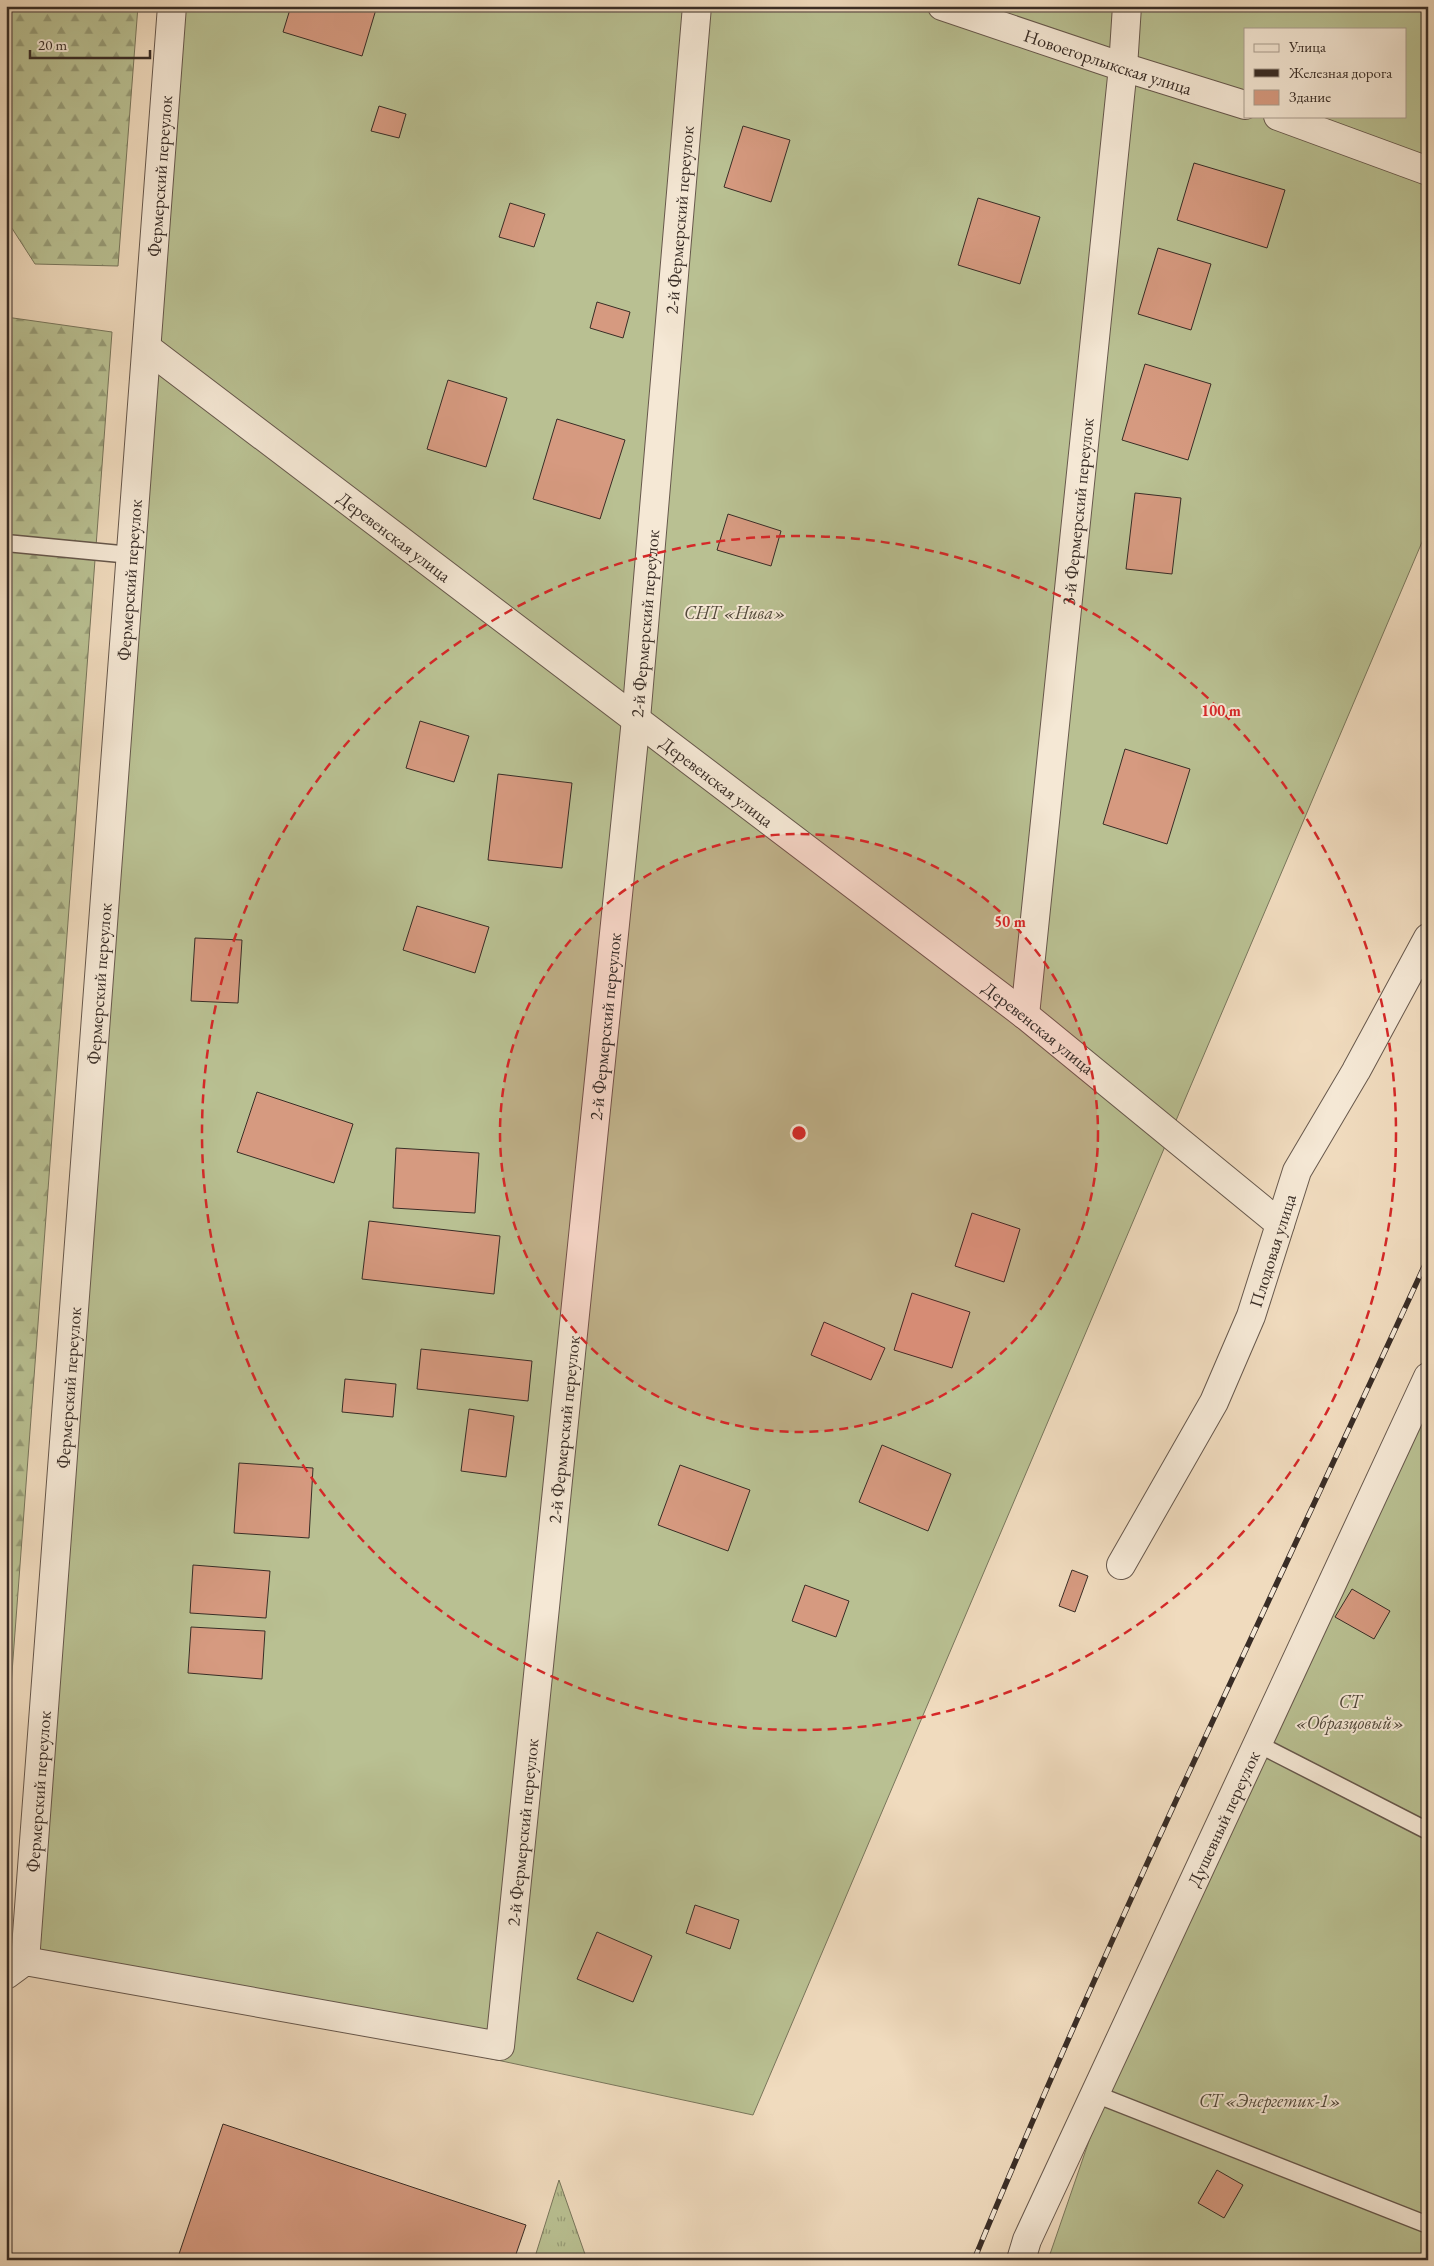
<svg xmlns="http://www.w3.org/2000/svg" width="1434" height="2266" viewBox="0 0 1434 2266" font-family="'EB Garamond',serif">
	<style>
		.grass { fill: url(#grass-tufts); stroke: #79765c }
		.forest { fill: url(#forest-firs); stroke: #79765c }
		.garden { fill: #b9c092; stroke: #79765c; fill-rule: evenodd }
		.building { fill: #d69a80; stroke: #392d26 }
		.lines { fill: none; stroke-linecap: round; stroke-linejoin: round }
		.service-casing { stroke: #67584c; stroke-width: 19 }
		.minor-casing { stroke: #67584c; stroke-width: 30 }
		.service { stroke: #f5e8d5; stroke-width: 16 }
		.minor { stroke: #f5e8d5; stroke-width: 28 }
		.rail-casing { stroke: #392d26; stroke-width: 5.5 }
		.rail { stroke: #f5e8d5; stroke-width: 4; stroke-dasharray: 11; stroke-linecap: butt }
		.ring { fill: none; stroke: #d62828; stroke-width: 2.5; stroke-dasharray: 9 6 }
		.labels { text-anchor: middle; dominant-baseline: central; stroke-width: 4; stroke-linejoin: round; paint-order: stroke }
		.street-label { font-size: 18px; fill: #392d26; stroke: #f5e8d5 }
		.park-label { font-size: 18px; font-style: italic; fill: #534a3c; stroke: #f5e8d5 }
		.centre { fill: #d62828; stroke: #f5e8d5; stroke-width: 2.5 }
		.ring-label { font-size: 15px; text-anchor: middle; font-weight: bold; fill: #d62828; stroke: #f5e8d5; stroke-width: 4; stroke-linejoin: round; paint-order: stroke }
	</style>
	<defs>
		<pattern id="grass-tufts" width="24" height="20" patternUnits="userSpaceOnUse" patternTransform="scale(1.25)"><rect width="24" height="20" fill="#b9c092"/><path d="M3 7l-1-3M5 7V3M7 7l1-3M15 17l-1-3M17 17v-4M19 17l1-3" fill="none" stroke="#979c77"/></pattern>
		<pattern id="forest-firs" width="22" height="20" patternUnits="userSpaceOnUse" patternTransform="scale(1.25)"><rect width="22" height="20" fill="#b9c092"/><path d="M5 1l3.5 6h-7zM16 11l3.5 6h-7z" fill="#979c77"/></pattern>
	</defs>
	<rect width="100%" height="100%" fill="#f0dbbe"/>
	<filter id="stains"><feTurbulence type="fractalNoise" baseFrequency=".004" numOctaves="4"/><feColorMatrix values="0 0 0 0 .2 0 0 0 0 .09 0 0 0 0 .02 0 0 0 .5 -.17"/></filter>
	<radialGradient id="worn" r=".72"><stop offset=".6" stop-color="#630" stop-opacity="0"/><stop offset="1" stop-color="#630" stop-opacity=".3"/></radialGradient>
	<path class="grass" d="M559,2180L587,2260H534Z"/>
	<g class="forest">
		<path d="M6,6H138L118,266L35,264L6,219Z"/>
		<path d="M6,317L112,332L6,1753Z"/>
	</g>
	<g class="garden">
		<path d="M175,6H1428V528L753,2115L27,1959ZM1245,29H1405V116H1245Z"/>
		<path d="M1428,1350V2260H1048L1142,1987Z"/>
	</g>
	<g class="building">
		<path d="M291,6H377L362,56L283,32Z"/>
		<path d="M1403,6H1420L1418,11Z"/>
		<path d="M379,106L406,114L399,138L371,131Z"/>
		<path d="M743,126L790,140L771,202L724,187Z"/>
		<path d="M1194,163L1285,190L1267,248L1177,220Z"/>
		<path d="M978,198L1040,217L1020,284L958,265Z"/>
		<path d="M510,203L545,214L534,247L499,237Z"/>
		<path d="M1158,248L1211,264L1191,330L1138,314Z"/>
		<path d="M597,302L630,312L623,338L590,328Z"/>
		<path d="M1145,364L1211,384L1188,460L1122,440Z"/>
		<path d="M448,380L507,398L486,467L427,449Z"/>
		<path d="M557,419L625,440L600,519L533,499Z"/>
		<path d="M1135,493L1181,498L1172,574L1126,569Z"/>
		<path d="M728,514L781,531L771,566L717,550Z"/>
		<path d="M420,721L469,736L454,782L406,768Z"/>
		<path d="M1125,749L1190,769L1167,844L1103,824Z"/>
		<path d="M498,774L572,783L562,868L488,860Z"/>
		<path d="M417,906L489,927L475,973L403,950Z"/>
		<path d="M195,938L242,940L238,1003L191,1001Z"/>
		<path d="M257,1092L353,1124L334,1183L237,1152Z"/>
		<path d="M396,1148L479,1153L475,1213L393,1208Z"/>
		<path d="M972,1213L1020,1229L1004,1282L955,1266Z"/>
		<path d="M369,1221L500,1236L494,1294L362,1279Z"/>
		<path d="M912,1293L970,1312L952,1368L894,1350Z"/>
		<path d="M824,1322L885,1348L871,1380L811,1355Z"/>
		<path d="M421,1349L532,1361L528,1401L417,1389Z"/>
		<path d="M345,1379L396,1384L393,1417L342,1412Z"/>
		<path d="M469,1409L514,1416L506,1477L461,1471Z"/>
		<path d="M882,1445L951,1474L928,1531L859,1502Z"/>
		<path d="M239,1463L313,1468L309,1538L234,1533Z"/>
		<path d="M680,1465L750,1490L728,1551L658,1525Z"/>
		<path d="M193,1565L270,1571L266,1618L190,1613Z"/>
		<path d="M1072,1570L1088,1576L1075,1612L1059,1606Z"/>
		<path d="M805,1585L849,1601L836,1637L792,1621Z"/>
		<path d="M1352,1589L1390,1611L1374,1639L1335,1617Z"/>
		<path d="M191,1627L265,1631L262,1679L188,1673Z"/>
		<path d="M695,1905L739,1920L730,1949L686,1933Z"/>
		<path d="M597,1932L652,1956L633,2002L577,1979Z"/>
		<path d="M223,2124L526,2225L514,2260H177Z"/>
		<path d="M1217,2170L1243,2185L1224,2218L1198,2203Z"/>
	</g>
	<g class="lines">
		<g class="service-casing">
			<g id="service">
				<path d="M6,543L131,555"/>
				<path d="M1258,1744L1428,1831"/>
				<path d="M1095,2094L1428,2225"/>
			</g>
		</g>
		<g class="minor-casing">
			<g id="minor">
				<path id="s1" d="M942,6L1123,67L1245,105"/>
				<path d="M1278,116L1428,171"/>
				<path id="s2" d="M147,348L1025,1015L1280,1224"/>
				<path id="s3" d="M1025,1015L1123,67L1127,6"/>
				<path id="s4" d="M1121,1565L1214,1402L1251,1316L1297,1171L1356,1071L1428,938"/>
				<path id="s5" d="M25,1961L172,6"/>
				<path id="s6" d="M6,1975L25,1961L500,2046L636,719L697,6"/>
				<path id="s7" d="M1021,2260L1027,2240L1428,1377"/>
			</g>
		</g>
		<use href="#service" class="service"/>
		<use href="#minor" class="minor"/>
		<g class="rail-casing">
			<path id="rail" d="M974,2260C1114,1921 1275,1591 1428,1258"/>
		</g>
		<use href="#rail" class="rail"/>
	</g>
	<circle cx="799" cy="1133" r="299" fill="#d62828" fill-opacity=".12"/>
	<g class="ring">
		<circle cx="799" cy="1133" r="299"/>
		<circle cx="799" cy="1133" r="597"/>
	</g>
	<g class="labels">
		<g class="street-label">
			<text stroke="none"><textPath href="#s1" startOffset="175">Новоегорлыкская улица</textPath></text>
			<text stroke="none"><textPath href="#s5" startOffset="1790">Фермерский переулок</textPath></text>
			<text stroke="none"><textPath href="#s6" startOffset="2341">2-й Фермерский переулок</textPath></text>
			<text stroke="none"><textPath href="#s3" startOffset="506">3-й Фермерский переулок</textPath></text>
			<text stroke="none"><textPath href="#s2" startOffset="311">Деревенская улица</textPath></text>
			<text stroke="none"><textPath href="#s5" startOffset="1385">Фермерский переулок</textPath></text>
			<text stroke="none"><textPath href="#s6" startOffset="1936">2-й Фермерский переулок</textPath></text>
			<text stroke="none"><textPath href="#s2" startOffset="716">Деревенская улица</textPath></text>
			<text stroke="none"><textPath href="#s5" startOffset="980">Фермерский переулок</textPath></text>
			<text stroke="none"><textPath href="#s6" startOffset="1531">2-й Фермерский переулок</textPath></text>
			<text stroke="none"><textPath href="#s2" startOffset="1121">Деревенская улица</textPath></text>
			<text stroke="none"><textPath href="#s4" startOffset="350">Плодовая улица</textPath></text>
			<text stroke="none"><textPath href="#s5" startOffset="575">Фермерский переулок</textPath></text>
			<text stroke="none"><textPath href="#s6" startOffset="1126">2-й Фермерский переулок</textPath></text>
			<text stroke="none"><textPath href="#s5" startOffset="170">Фермерский переулок</textPath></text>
			<text stroke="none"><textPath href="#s7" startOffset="486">Душевный переулок</textPath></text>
			<text stroke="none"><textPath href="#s6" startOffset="721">2-й Фермерский переулок</textPath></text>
		</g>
		<g class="park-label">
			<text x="735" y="612">СНТ «Нива»</text>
			<text x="1350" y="1701">СТ<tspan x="1350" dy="21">«Образцовый»</tspan></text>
			<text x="1270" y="2100">СТ «Энергетик-1»</text>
		</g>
	</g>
	<circle cx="799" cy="1133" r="8" class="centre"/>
	<g class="ring-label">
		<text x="1221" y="716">100 m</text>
		<text x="1010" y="927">50 m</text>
	</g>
	<rect width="1434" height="2266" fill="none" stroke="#f0dbbe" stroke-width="25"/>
	<rect x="8" y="8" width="1419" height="2251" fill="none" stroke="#392d26" stroke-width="2.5"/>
	<rect x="12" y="12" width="1409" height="2241" fill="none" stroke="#392d26"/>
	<rect x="1244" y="28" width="162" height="90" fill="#f5e8d5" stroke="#aa9d8f"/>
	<rect x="1254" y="44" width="25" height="8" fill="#f5e8d5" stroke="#aa9d8f"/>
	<text x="1289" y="52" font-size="15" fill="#392d26">Улица</text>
	<rect x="1254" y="69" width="25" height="8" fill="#392d26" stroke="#aa9d8f"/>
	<text x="1289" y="78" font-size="15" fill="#392d26">Железная дорога</text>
	<rect x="1254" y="90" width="25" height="15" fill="#d69a80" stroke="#aa9d8f"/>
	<text x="1289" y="102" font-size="15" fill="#392d26">Здание</text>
	<path d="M30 50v8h120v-8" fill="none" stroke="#392d26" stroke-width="2.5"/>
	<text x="38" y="50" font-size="15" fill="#392d26" stroke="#f5e8d5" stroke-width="4" paint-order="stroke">20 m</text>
	<rect width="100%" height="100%" filter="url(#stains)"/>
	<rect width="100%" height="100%" fill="url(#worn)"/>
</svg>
